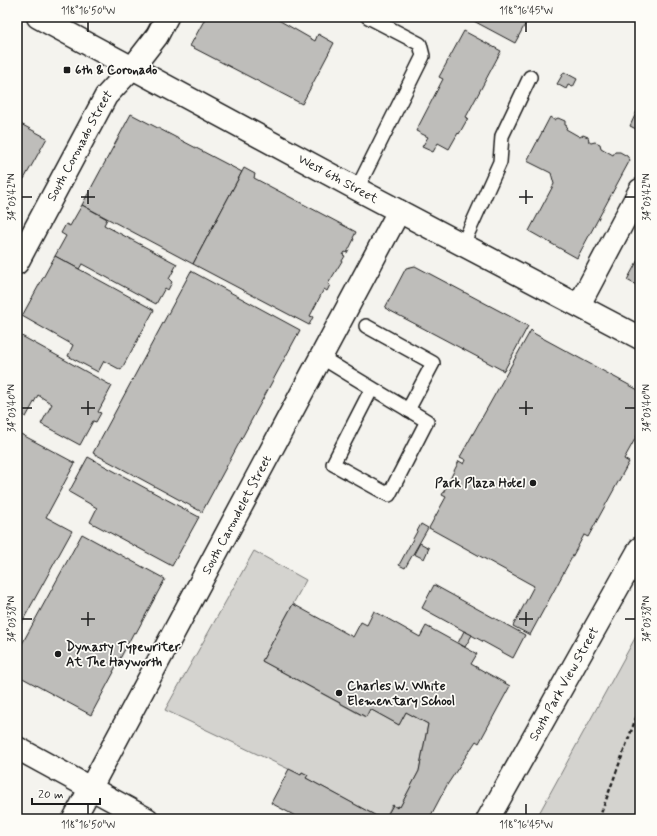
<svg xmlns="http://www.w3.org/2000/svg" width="657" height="836" viewBox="0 0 657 836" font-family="Mynerve,sans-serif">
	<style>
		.green { fill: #d4d3cf; stroke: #787876 }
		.building { fill: #bebdba; stroke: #1c1c1c }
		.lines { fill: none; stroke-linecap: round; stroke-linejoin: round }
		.lane-casing { stroke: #1c1c1c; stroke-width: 16 }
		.street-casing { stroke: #1c1c1c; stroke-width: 25 }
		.secondary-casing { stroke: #1c1c1c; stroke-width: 25 }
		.primary-casing { stroke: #1c1c1c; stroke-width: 25 }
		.path { stroke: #1c1c1c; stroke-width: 2.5; stroke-dasharray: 4 3; stroke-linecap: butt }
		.lane { stroke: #fdfcf7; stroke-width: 13 }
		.street { stroke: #fdfcf7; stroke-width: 22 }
		.secondary { stroke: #fdfcf7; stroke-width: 22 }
		.primary { stroke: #fdfcf7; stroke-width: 22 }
		.ticks { fill: none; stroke: #1c1c1c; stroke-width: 1.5 }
		.poi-dot { fill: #1c1c1c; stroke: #fdfcf7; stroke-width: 1.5 }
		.labels { text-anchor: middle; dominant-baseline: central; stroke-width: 3.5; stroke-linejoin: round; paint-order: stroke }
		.poi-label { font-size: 13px; font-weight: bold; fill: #1c1c1c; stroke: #fdfcf7; text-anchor: start }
		.street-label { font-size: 13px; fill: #1c1c1c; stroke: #fdfcf7 }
		.neatline { fill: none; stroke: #1c1c1c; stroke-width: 1.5 }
		.ticks-label { font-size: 10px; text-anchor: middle; fill: #1c1c1c }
	</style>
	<rect width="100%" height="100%" fill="#f4f3ee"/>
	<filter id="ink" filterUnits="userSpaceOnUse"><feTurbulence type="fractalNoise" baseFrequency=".025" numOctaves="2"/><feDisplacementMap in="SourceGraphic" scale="8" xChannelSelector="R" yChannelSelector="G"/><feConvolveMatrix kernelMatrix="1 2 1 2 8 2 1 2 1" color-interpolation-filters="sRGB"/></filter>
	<g filter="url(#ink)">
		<g class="green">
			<path d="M254,551L306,580L262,661L365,717L370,709L399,725L406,712L428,724L419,771L400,807L398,806L397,808L392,805L385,819H382L306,778L307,775L302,772L301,775L165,710Z"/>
			<path d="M640,629V819H536Z"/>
		</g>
		<g class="building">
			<path d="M206,17H275V18L315,41L318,34L334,43L302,104L190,46Z"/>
			<path d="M471,17H529L515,43L470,19Z"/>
			<path d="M464,31L501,51L466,117L468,118L459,134L458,133L449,149L438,143L433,152L422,147L428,137L416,131L443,79L439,77Z"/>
			<path d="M564,72L577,79L573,87L568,85L566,89L557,84Z"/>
			<path d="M637,111L640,113V131L630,126Z"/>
			<path d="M131,114L242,172L193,264L82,205Z"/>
			<path d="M550,117L554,120L558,118L565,121V125L567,126L566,129L580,137L583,135L588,137L589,142L591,143L595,142L600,144L601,148L613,155L615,152H620L627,156L630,160L577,258L529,231L554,184L551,173L527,161Z"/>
			<path d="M17,122L47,138L24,179L17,175Z"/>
			<path d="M244,168L255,174L254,178L356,232L353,238L354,239L347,253L345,252L343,255L345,256L328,284L330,285L327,291L324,289L310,316L313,317L309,325L193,264Z"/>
			<path d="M82,205L107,219L104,225L177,264L169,279L172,282L168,290L165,288L156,304L82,264L79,269L55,256L66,236L61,233L66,224L70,226Z"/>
			<path d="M55,256L154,310L121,370L104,361L98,372L68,356L73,345L22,316Z"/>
			<path d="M640,256V287L627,280Z"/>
			<path d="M415,266L528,326L504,371L385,308L406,268Z"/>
			<path d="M191,271L300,330L202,512L93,453Z"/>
			<path d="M531,330L535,334L640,391V430L624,459L629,462L588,537L584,535L530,635L513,626L534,586L429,528L446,497L442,495L459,461L464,464L466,460L460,457Z"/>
			<path d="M18,334L112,386L98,412L101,413L96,422L93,421L80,445L41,424L52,404L38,395L26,417L17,412Z"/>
			<path d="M17,432L75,463L46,517L72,531L17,631Z"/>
			<path d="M88,457L199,517L172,566L90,522L97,508L69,492Z"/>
			<path d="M421,524L428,528L405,568L399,565Z"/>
			<path d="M82,534L165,579L136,633L134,632L113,672H114L91,715L17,675V653Z"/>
			<path d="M420,543L429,548L424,559L414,554Z"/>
			<path d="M434,585L525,635L513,658L422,608Z"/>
			<path d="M293,604L353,637L361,622L367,625L374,611L420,637L426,626L477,654L471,664L510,686L479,743L476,741L447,785L429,819H385L393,805L397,808L398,806L400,807L419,771L428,724L406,712L399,725L370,709L366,717L262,661Z"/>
			<path d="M464,631L472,635L465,647L458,643Z"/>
			<path d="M289,769L301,775L302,772L308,775L306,778L382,819H301L271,803Z"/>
		</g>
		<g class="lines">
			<g class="lane-casing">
				<g id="lane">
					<path d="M357,189L423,56L420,44L368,17"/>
					<path d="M463,244L500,162L502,136L530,77"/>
					<path d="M366,326L433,363L408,410"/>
					<path d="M321,357C356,379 392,400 427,421L389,495L333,464L372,388"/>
				</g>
			</g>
			<g class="street-casing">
				<g id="street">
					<path id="s1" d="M17,263L106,96L133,67L157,36L167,17"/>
					<path d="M579,305L640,190"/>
					<path id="s2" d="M74,819L399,211"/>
					<path id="s3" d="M488,819L640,548"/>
				</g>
			</g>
			<g class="secondary-casing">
				<g id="secondary">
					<path id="s4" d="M38,17L357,189L640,338"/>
				</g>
			</g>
			<g class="primary-casing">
				<path id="primary" d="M17,748L147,819"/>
			</g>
			<path class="path" d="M599,819L636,718L640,699"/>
			<use href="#lane" class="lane"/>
			<use href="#street" class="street"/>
			<use href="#secondary" class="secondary"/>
			<use href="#primary" class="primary"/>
		</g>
	</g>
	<path class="ticks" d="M88,22V32M526,22V32M88,190V204M526,190V204M22,197H32M81,197H95M519,197H533M625,197H635M88,401V415M526,401V415M22,408H32M81,408H95M519,408H533M625,408H635M88,612V626M526,612V626M22,619H32M81,619H95M519,619H533M625,619H635M88,804V814M526,804V814"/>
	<g class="poi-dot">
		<rect x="63" y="66" width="8" height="8" rx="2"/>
		<circle cx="533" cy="483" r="4"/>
		<circle cx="58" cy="654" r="4"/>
		<circle cx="339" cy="693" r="4"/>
	</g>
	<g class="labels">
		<g class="poi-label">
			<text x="75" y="70">6th &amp; Coronado</text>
			<text x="525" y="483" text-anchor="end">Park Plaza Hotel</text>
			<text x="66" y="647">Dynasty Typewriter<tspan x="66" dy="15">At The Hayworth</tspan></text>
			<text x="347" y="686">Charles W. White<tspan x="347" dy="15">Elementary School</tspan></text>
		</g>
		<g class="street-label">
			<text stroke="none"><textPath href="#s1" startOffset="133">South Coronado Street</textPath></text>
			<text stroke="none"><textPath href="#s4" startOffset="341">West 6th Street</textPath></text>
			<text stroke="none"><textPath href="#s2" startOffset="345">South Carondelet Street</textPath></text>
			<text stroke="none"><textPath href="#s3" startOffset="155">South Park View Street</textPath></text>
		</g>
	</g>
	<rect width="657" height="836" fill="none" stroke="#fdfcf7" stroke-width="44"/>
	<path d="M32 798v6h68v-6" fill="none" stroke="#1c1c1c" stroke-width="2"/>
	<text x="38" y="798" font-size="12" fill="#1c1c1c" stroke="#fdfcf7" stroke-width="3" paint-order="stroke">20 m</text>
	<rect x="22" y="22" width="613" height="792" class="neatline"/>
	<g class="ticks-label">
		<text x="88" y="14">118°16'50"W</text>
		<text x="526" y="14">118°16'45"W</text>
		<text transform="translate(11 197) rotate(-90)" y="4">34°03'42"N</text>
		<text transform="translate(646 197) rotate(-90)" y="4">34°03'42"N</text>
		<text transform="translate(11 408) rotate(-90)" y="4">34°03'40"N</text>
		<text transform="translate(646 408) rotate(-90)" y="4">34°03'40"N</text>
		<text transform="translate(11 619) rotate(-90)" y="4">34°03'38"N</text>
		<text transform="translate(646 619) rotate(-90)" y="4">34°03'38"N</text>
		<text x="88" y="828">118°16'50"W</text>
		<text x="526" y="828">118°16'45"W</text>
	</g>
</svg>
